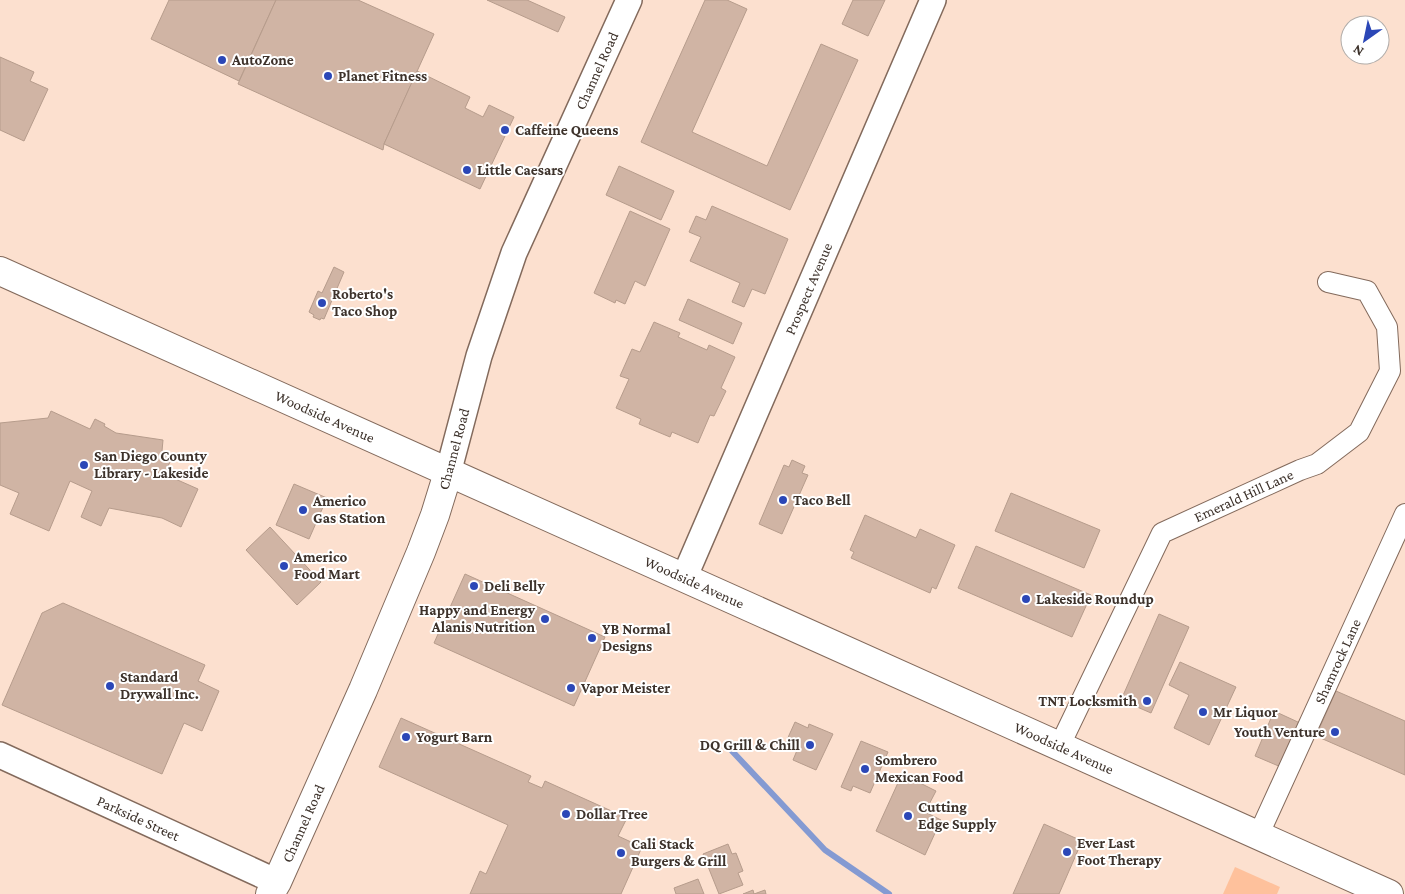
<svg xmlns="http://www.w3.org/2000/svg" width="1405" height="894" viewBox="0 0 1405 894" font-family="'Crimson Pro',serif">
	<style>
		.green { fill: #fec19c }
		.lines { fill: none; stroke-linecap: round; stroke-linejoin: round }
		.stream { stroke: #849ad2; stroke-width: 6 }
		.building { fill: #d0b4a4; stroke: #b69c8c }
		.minor-casing { stroke: #836a5c; stroke-width: 22 }
		.tertiary-casing { stroke: #836a5c; stroke-width: 28 }
		.secondary-casing { stroke: #836a5c; stroke-width: 30 }
		.minor { stroke: #fff; stroke-width: 20 }
		.tertiary { stroke: #fff; stroke-width: 25 }
		.secondary { stroke: #fff; stroke-width: 28 }
		.poi-dot { fill: #2b47b7; stroke: #fff; stroke-width: 2 }
		.labels { text-anchor: middle; dominant-baseline: central; stroke-width: 4; stroke-linejoin: round; paint-order: stroke }
		.poi-label { font-size: 15px; font-weight: bold; fill: #3d322b; stroke: #fff; text-anchor: start }
		.street-label { font-size: 15px; fill: #3d322b; stroke: #fff }
	</style>
	<rect width="100%" height="100%" fill="#fce0cf"/>
	<path class="green" d="M1235,867L1280,887L1277,894H1223Z"/>
	<g class="lines">
		<path class="stream" d="M732,751L825,850L889,894"/>
	</g>
	<g class="building">
		<path d="M169,0H276L239,81L151,39Z"/>
		<path d="M276,0H358L434,34L384,144L383,150L238,84Z"/>
		<path d="M487,0H527L565,17L558,32Z"/>
		<path d="M705,0H727L747,9L692,132L767,166L821,44L858,60L790,210L641,142Z"/>
		<path d="M853,0H885L868,36L842,24Z"/>
		<path d="M0,57L34,72L30,81L48,89L24,141L0,130Z"/>
		<path d="M417,71L470,97L465,108L483,117L489,105L514,117L480,189L384,144Z"/>
		<path d="M619,166L674,191L661,220L606,195Z"/>
		<path d="M712,206L788,239L765,294L752,289L744,307L732,302L740,283L690,261L701,237L689,232L696,216L706,220Z"/>
		<path d="M630,211L670,229L645,286L635,281L625,304L616,300L615,303L594,293Z"/>
		<path d="M334,267L344,272L324,319L321,318L320,320L313,317L314,315L309,312L318,291L322,293Z"/>
		<path d="M688,299L742,323L733,344L679,320Z"/>
		<path d="M654,322L680,333L678,337L707,350L709,345L735,357L721,388L726,391L714,416L710,415L698,443L672,432L670,437L639,424L641,419L616,408L629,379L620,376L632,349L640,352Z"/>
		<path d="M51,411L90,429L95,419L105,424L104,426L116,433L163,440L162,451L173,456L164,474L198,489L181,527L162,518L109,508L101,526L81,517L92,491L70,481L49,531L10,514L19,493L0,485V423L48,418Z"/>
		<path d="M792,460L805,466L802,473L808,475L782,534L759,524L784,465L789,467Z"/>
		<path d="M294,484L327,498L309,539L276,525Z"/>
		<path d="M1011,493L1100,530L1084,568L995,531Z"/>
		<path d="M865,515L916,538L920,529L955,545L936,589L932,587L930,593L851,558L854,552L850,550Z"/>
		<path d="M270,527L321,582L297,605L246,550Z"/>
		<path d="M976,546L1091,595L1072,637L958,588Z"/>
		<path d="M465,574L605,637L574,706L434,643Z"/>
		<path d="M63,603L205,665L198,681L219,691L202,731L184,723L162,774L2,705L42,613Z"/>
		<path d="M1159,614L1189,627L1151,713L1121,700Z"/>
		<path d="M1180,662L1236,687L1209,745L1174,728L1189,695L1169,685Z"/>
		<path d="M1336,691L1405,721V775L1316,736Z"/>
		<path d="M1274,711L1300,723L1281,767L1255,756Z"/>
		<path d="M401,718L531,776L528,782L542,788L545,781L627,818L618,836L642,847L621,894H470L480,871L486,874L508,825L379,767Z"/>
		<path d="M795,722L808,728L809,724L833,734L816,770L793,760L798,748L786,742Z"/>
		<path d="M861,741L888,752L870,793L853,786L851,791L841,787Z"/>
		<path d="M902,774L936,791L925,812L941,820L925,855L876,831Z"/>
		<path d="M1044,824L1082,841L1059,894H1013Z"/>
		<path d="M728,844L732,854L736,853L743,871L738,873L743,885L719,894L703,854Z"/>
		<path d="M698,879L704,894H676L674,888Z"/>
		<path d="M753,890L754,894L765,890L766,894H743Z"/>
	</g>
	<g class="lines">
		<g class="minor-casing">
			<g id="minor">
				<path id="s1" d="M1060,745L1162,533L1300,470L1317,464L1359,432L1390,371L1387,327L1367,291L1328,282"/>
				<path id="s2" d="M1258,836L1405,514"/>
			</g>
		</g>
		<g class="tertiary-casing">
			<g id="tertiary">
				<path id="s3" d="M448,473L479,356L514,253L629,0"/>
				<path id="s4" d="M684,578L933,0"/>
				<path id="s5" d="M0,755L277,882"/>
			</g>
		</g>
		<g class="secondary-casing">
			<g id="secondary">
				<path id="s6" d="M0,271L1389,894"/>
				<path id="s7" d="M270,894L277,882L363,690L421,552L435,515L448,473"/>
			</g>
		</g>
		<use href="#minor" class="minor"/>
		<use href="#tertiary" class="tertiary"/>
		<use href="#secondary" class="secondary"/>
	</g>
	<g class="poi-dot">
		<circle cx="222" cy="60" r="5"/>
		<circle cx="328" cy="76" r="5"/>
		<circle cx="505" cy="130" r="5"/>
		<circle cx="467" cy="170" r="5"/>
		<circle cx="322" cy="303" r="5"/>
		<circle cx="84" cy="465" r="5"/>
		<circle cx="783" cy="500" r="5"/>
		<circle cx="303" cy="510" r="5"/>
		<circle cx="284" cy="566" r="5"/>
		<circle cx="474" cy="586" r="5"/>
		<circle cx="1026" cy="599" r="5"/>
		<circle cx="545" cy="619" r="5"/>
		<circle cx="592" cy="638" r="5"/>
		<circle cx="110" cy="686" r="5"/>
		<circle cx="571" cy="688" r="5"/>
		<circle cx="1147" cy="701" r="5"/>
		<circle cx="1203" cy="712" r="5"/>
		<circle cx="1335" cy="732" r="5"/>
		<circle cx="406" cy="737" r="5"/>
		<circle cx="810" cy="745" r="5"/>
		<circle cx="865" cy="769" r="5"/>
		<circle cx="566" cy="814" r="5"/>
		<circle cx="908" cy="816" r="5"/>
		<circle cx="1067" cy="852" r="5"/>
		<circle cx="621" cy="853" r="5"/>
	</g>
	<g class="labels">
		<g class="poi-label">
			<text x="232" y="60">AutoZone</text>
			<text x="338" y="76">Planet Fitness</text>
			<text x="515" y="130">Caffeine Queens</text>
			<text x="477" y="170">Little Caesars</text>
			<text x="332" y="294">Roberto's<tspan x="332" dy="17">Taco Shop</tspan></text>
			<text x="94" y="456">San Diego County<tspan x="94" dy="17">Library - Lakeside</tspan></text>
			<text x="793" y="500">Taco Bell</text>
			<text x="313" y="501">Americo<tspan x="313" dy="17">Gas Station</tspan></text>
			<text x="294" y="557">Americo<tspan x="294" dy="17">Food Mart</tspan></text>
			<text x="484" y="586">Deli Belly</text>
			<text x="1036" y="599">Lakeside Roundup</text>
			<text x="535" y="610" text-anchor="end">Happy and Energy<tspan x="535" dy="17">Alanis Nutrition</tspan></text>
			<text x="602" y="629">YB Normal<tspan x="602" dy="17">Designs</tspan></text>
			<text x="120" y="677">Standard<tspan x="120" dy="17">Drywall Inc.</tspan></text>
			<text x="581" y="688">Vapor Meister</text>
			<text x="1137" y="701" text-anchor="end">TNT Locksmith</text>
			<text x="1213" y="712">Mr Liquor</text>
			<text x="1325" y="732" text-anchor="end">Youth Venture</text>
			<text x="416" y="737">Yogurt Barn</text>
			<text x="800" y="745" text-anchor="end">DQ Grill &amp; Chill</text>
			<text x="875" y="760">Sombrero<tspan x="875" dy="17">Mexican Food</tspan></text>
			<text x="918" y="807">Cutting<tspan x="918" dy="17">Edge Supply</tspan></text>
			<text x="576" y="814">Dollar Tree</text>
			<text x="1077" y="843">Ever Last<tspan x="1077" dy="17">Foot Therapy</tspan></text>
			<text x="631" y="844">Cali Stack<tspan x="631" dy="17">Burgers &amp; Grill</tspan></text>
		</g>
		<g class="street-label">
			<text stroke="none"><textPath href="#s3" startOffset="430">Channel Road</textPath></text>
			<text stroke="none"><textPath href="#s4" startOffset="315">Prospect Avenue</textPath></text>
			<text stroke="none"><textPath href="#s6" startOffset="356">Woodside Avenue</textPath></text>
			<text transform="translate(454 449) rotate(-75)">Channel Road</text>
			<text stroke="none"><textPath href="#s1" startOffset="325">Emerald Hill Lane</textPath></text>
			<text stroke="none"><textPath href="#s6" startOffset="761">Woodside Avenue</textPath></text>
			<text stroke="none"><textPath href="#s2" startOffset="192">Shamrock Lane</textPath></text>
			<text stroke="none"><textPath href="#s6" startOffset="1166">Woodside Avenue</textPath></text>
			<text stroke="none"><textPath href="#s5" startOffset="152">Parkside Street</textPath></text>
			<text stroke="none"><textPath href="#s7" startOffset="78">Channel Road</textPath></text>
		</g>
	</g>
	<g transform="translate(1365 40) rotate(213)"><circle r="24" fill="#ffffff" stroke="#b1adaa"/>
	<path d="M0-4L9 19L0 12L-9 19Z" fill="#2b47b7"/>
	<text y="-8" font-size="14" font-weight="bold" text-anchor="middle" fill="#3d322b">N</text>
	</g>
</svg>
